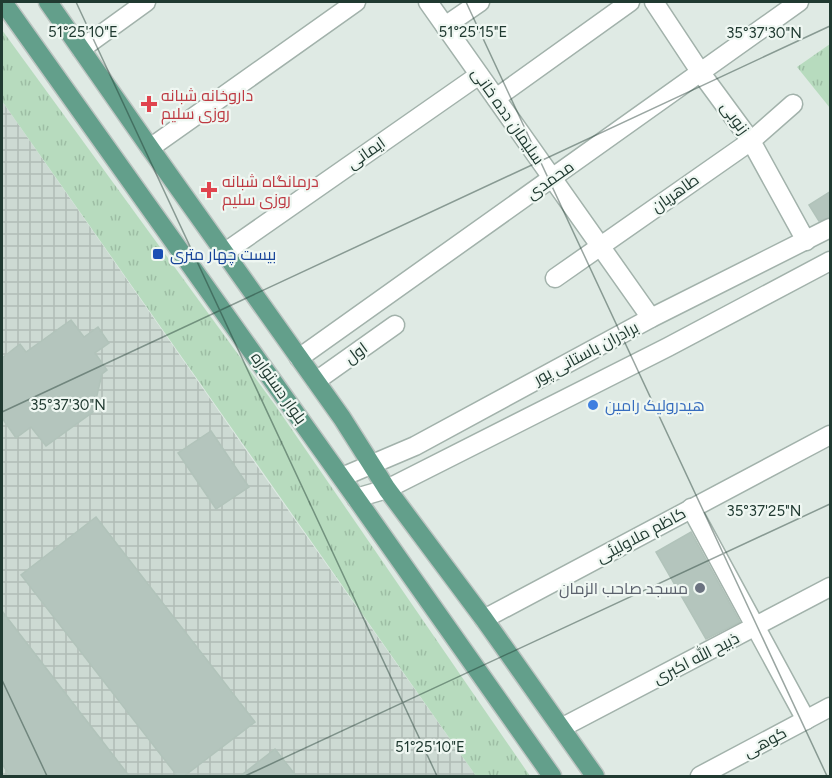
<svg xmlns="http://www.w3.org/2000/svg" width="832" height="778" viewBox="0 0 832 778" font-family="Figtree,Cairo,sans-serif">
	<style>
		.industrial { fill: url(#industrial-grid) }
		.grass { fill: url(#grass-tufts) }
		.building { fill: #b4c5bd; stroke: #b1c3ba; stroke-width: 1.5 }
		.lines { fill: none; stroke-linecap: round; stroke-linejoin: round }
		.minor-casing { stroke: #a2b2ab; stroke-width: 21 }
		.major-casing { stroke: #bcc4c1; stroke-width: 21 }
		.minor { stroke: #fff; stroke-width: 18 }
		.major { stroke: #639f8b; stroke-width: 18 }
		.ticks { fill: none; stroke: #203a31; stroke-width: 1.5; stroke-opacity: 0.45 }
		.health-dot { fill: #e0444e; stroke: #eff7f2; stroke-width: 2 }
		.transit-dot { fill: #1a4fb4; stroke: #eff7f2; stroke-width: 2 }
		.shop-dot { fill: #3f7fe0; stroke: #eff7f2; stroke-width: 2 }
		.worship-dot { fill: #6b7280; stroke: #eff7f2; stroke-width: 2 }
		.labels { text-anchor: middle; dominant-baseline: central; stroke-width: 4.5; stroke-linejoin: round; paint-order: stroke }
		.health-label { font-size: 16px; fill: #be3a42; stroke: #eff7f2; text-anchor: start }
		.street-label { font-size: 16px; fill: #203a31; stroke: #eff7f2 }
		.transit-label { font-size: 16px; fill: #164399; stroke: #eff7f2; text-anchor: start }
		.shop-label { font-size: 16px; fill: #366cbe; stroke: #eff7f2; text-anchor: start }
		.worship-label { font-size: 16px; fill: #5b616d; stroke: #eff7f2; text-anchor: end }
		.ticks-label { font-size: 15px; text-anchor: middle; fill: #203a31; stroke: #eff7f2; stroke-width: 4.5; stroke-linejoin: round; paint-order: stroke }
	</style>
	<defs>
		<pattern id="industrial-grid" width="8" height="8" patternUnits="userSpaceOnUse" patternTransform="scale(1.5)"><rect width="8" height="8" fill="#cddad3"/><path d="M0 4h8M4 0v8" fill="none" stroke="#b0bcb6"/></pattern>
		<pattern id="grass-tufts" width="24" height="20" patternUnits="userSpaceOnUse" patternTransform="scale(1.5)"><rect width="24" height="20" fill="#b7dbbe"/><path d="M3 7l-1-3M5 7V3M7 7l1-3M15 17l-1-3M17 17v-4M19 17l1-3" fill="none" stroke="#9dbda4"/></pattern>
	</defs>
	<rect width="100%" height="100%" fill="#dfeae4"/>
	<path class="industrial" d="M2,101L264,476L476,776H2Z"/>
	<g class="grass">
		<path d="M2,30L275,405L530,776H476L2,101Z"/>
		<path d="M830,44V108L797,67Z"/>
	</g>
	<g class="building">
		<path d="M831,191V217L819,221L809,205Z"/>
		<path d="M71,320L84,337L98,327L109,343L95,353L107,370L102,374L93,412L46,446L31,427L16,438L2,418V358L20,344L26,352Z"/>
		<path d="M211,431L249,487L216,509L178,453Z"/>
		<path d="M96,517L255,722L183,777H178L21,575Z"/>
		<path d="M691,532L740,622L706,639L656,552Z"/>
		<path d="M2,611L130,777H11L2,764Z"/>
		<path d="M275,749L297,777H239Z"/>
	</g>
	<g class="lines">
		<g class="minor-casing">
			<g id="minor">
				<path d="M428,2L651,318"/>
				<path d="M654,2L701,73L751,141L806,241"/>
				<path d="M445,26L480,2"/>
				<path d="M81,49L146,2"/>
				<path d="M496,98L630,2"/>
				<path d="M150,148L356,2"/>
				<path d="M224,253L479,75"/>
				<path d="M555,278L751,141L793,104"/>
				<path d="M299,358L799,2"/>
				<path d="M316,381L395,325"/>
				<path d="M342,477L415,446L651,318L830,228"/>
				<path d="M356,498L387,489L668,347L830,261"/>
				<path d="M691,508L806,720"/>
				<path d="M484,619L830,435"/>
				<path d="M561,728L830,587"/>
				<path d="M700,776L830,707"/>
			</g>
		</g>
		<g class="major-casing">
			<g id="major">
				<path d="M3,2L356,498L552,776"/>
				<path d="M48,2L150,148L342,418L387,489L484,619L595,776"/>
			</g>
		</g>
		<use href="#minor" class="minor"/>
		<use href="#major" class="major"/>
	</g>
	<path class="ticks" d="M76,2L437,776M466,2L827,776M2,412L830,26M2,680L47,776M245,776L830,504"/>
	<g class="health-dot">
		<path d="M146 95h6v6h6v6h-6v6h-6v-6h-6v-6h6z"/>
		<path d="M206 181h6v6h6v6h-6v6h-6v-6h-6v-6h6z"/>
	</g>
	<rect class="transit-dot" x="152" y="248" width="12" height="12" rx="3"/>
	<circle class="shop-dot" cx="593" cy="405" r="6"/>
	<circle class="worship-dot" cx="700" cy="588" r="6"/>
	<g class="labels">
		<g class="health-label">
			<text x="161" y="95">داروخانه شبانه<tspan x="161" dy="18">روزی سلیم</tspan></text>
			<text x="222" y="181">درمانگاه شبانه<tspan x="222" dy="18">روزی سلیم</tspan></text>
		</g>
		<g class="street-label">
			<text transform="translate(508 116) rotate(55)">سلیمان دده خانی</text>
			<text transform="translate(735 118) rotate(54)">زنوبی</text>
			<text transform="translate(366 153) rotate(-35)">ایمانی</text>
			<text transform="translate(550 180) rotate(-35)">محمدی</text>
			<text transform="translate(675 193) rotate(-35)">طاهریان</text>
			<text transform="translate(356 353) rotate(-36)">اول</text>
			<text transform="translate(586 353) rotate(-28)">برادران باستانی پور</text>
			<text transform="translate(279 388) rotate(55)">بلوار دستواره</text>
			<text transform="translate(641 535) rotate(-28)">کاظم ملاولیئی</text>
			<text transform="translate(696 658) rotate(-27)">ذبیح الله اکبری</text>
			<text transform="translate(765 742) rotate(-28)">کوهی</text>
		</g>
		<g class="transit-label">
			<text x="170" y="254">بیست چهار متری</text>
		</g>
		<g class="shop-label">
			<text x="605" y="405">هیدرولیک رامین</text>
		</g>
		<g class="worship-label">
			<text x="688" y="588">مسجد صاحب الزمان</text>
		</g>
	</g>
	<g class="ticks-label">
		<text x="83" y="37">51°25'10"E</text>
		<text x="473" y="37">51°25'15"E</text>
		<text x="764" y="38">35°37'30"N</text>
		<text x="68" y="410">35°37'30"N</text>
		<text x="764" y="516">35°37'25"N</text>
		<text x="430" y="752">51°25'10"E</text>
	</g>
	<rect width="832" height="778" fill="none" stroke="#203a31" stroke-width="6"/>
</svg>
